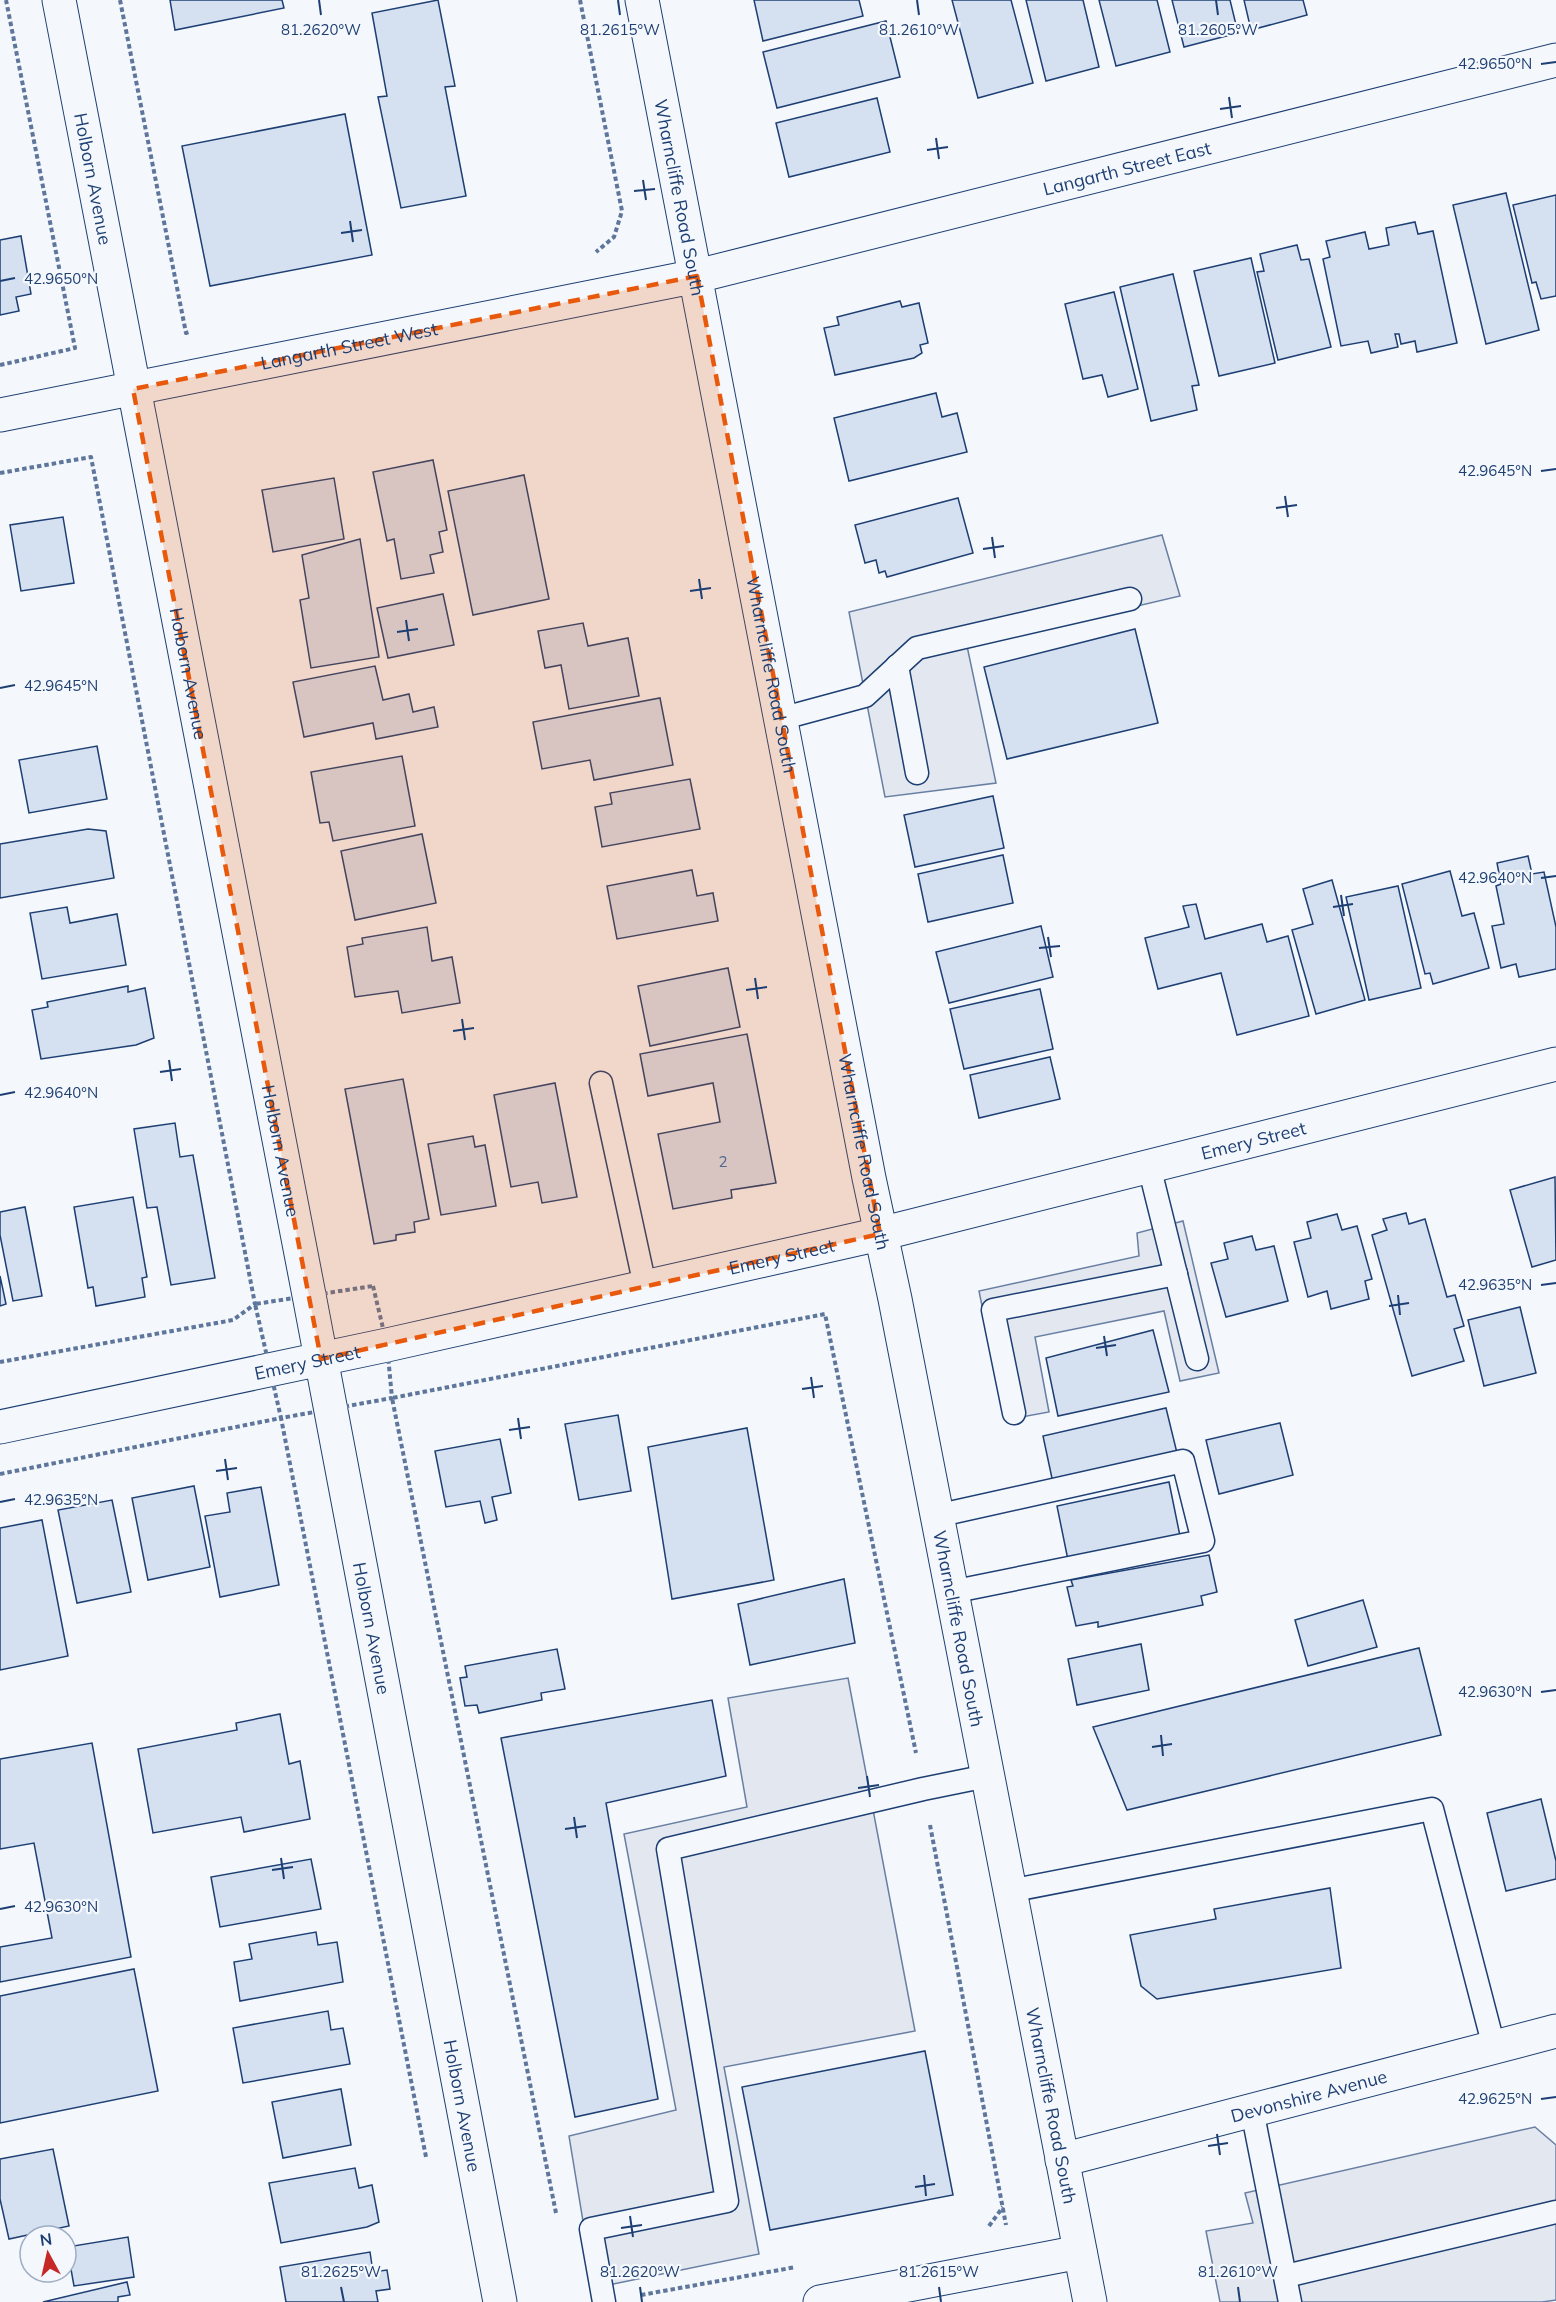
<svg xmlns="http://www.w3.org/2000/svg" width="1556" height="2302" viewBox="0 0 1556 2302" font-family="Mulish,sans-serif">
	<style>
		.parking { fill: #e3e8f0; stroke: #687fa3; stroke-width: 1.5 }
		.building { fill: #d5e0f0; stroke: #1d3f73; stroke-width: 1.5 }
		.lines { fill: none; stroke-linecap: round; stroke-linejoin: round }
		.service-casing { stroke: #1d3f73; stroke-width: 25 }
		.minor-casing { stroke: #1d3f73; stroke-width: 35 }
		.tertiary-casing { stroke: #1d3f73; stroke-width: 35 }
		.secondary-casing { stroke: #1d3f73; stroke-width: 35 }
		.path { stroke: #5e769c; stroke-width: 4; stroke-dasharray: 4.5 3; stroke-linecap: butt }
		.service { stroke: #f4f7fb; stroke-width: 22 }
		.minor { stroke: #f4f7fb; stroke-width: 33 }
		.tertiary { stroke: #f4f7fb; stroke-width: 33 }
		.secondary { stroke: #f4f7fb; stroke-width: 33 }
		.marked { fill: #e8590c; fill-opacity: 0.2; stroke: #e8590c; stroke-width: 4.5; stroke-dasharray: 12 8; stroke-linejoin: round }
		.ticks { fill: none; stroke: #1d3f73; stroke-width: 2 }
		.labels { text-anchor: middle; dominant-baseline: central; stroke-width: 4.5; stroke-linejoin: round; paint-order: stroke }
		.number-label { font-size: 15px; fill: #4b6792 }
		.street-label { font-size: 18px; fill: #1d3f73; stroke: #f4f7fb }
		.ticks-label { font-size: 15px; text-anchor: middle; fill: #1d3f73; stroke: #f4f7fb; stroke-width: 4.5; stroke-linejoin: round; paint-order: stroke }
	</style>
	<rect width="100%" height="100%" fill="#f4f7fb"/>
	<g class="parking">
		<path d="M1162,535L1180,596L967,646L996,783L885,797L849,612Z"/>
		<path d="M1183,1221L1219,1373L1180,1381L1164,1311L1035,1337L1049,1412L1005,1420L979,1291L1139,1256L1137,1233Z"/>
		<path d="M848,1678L915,2031L724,2067L759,2254L594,2288L569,2136L676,2110L624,1834L747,1807L728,1698Z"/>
		<path d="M1535,2127L1556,2145V2300L1542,2302H1220L1206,2231L1253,2223L1245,2193Z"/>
	</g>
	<g class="building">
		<path d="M170,0H282L284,8L175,30Z"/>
		<path d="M438,0L455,86L445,87L466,196L401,208L378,97L387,96L372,13Z"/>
		<path d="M754,0H859L863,16L763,41Z"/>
		<path d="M952,0H1011L1033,83L978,98Z"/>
		<path d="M1026,0H1083L1099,67L1046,81Z"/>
		<path d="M1099,0H1157L1170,52L1116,66Z"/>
		<path d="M1172,0H1230L1238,33L1184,47Z"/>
		<path d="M1244,0H1303L1307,15L1251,30Z"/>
		<path d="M886,21L900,77L777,108L763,52Z"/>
		<path d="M877,98L890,152L789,177L776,123Z"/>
		<path d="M345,114L372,255L210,286L182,146Z"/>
		<path d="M1506,193L1539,330L1486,344L1453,205Z"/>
		<path d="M1556,195V296L1541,299L1536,282L1532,283L1513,205Z"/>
		<path d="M1415,222L1418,234L1433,231L1457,343L1417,352L1415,341L1401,344L1399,334H1395L1398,347L1371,353L1368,341L1341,346L1323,259L1330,257L1326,241L1365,232L1369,249L1389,245L1386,228Z"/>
		<path d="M21,236L31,294L16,297L19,311L0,315V240Z"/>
		<path d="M1297,245L1301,260L1309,259L1331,347L1278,360L1257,272L1264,271L1260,254Z"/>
		<path d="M1251,258L1275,363L1219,376L1194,271Z"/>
		<path d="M1173,274L1199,385L1192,386L1197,410L1151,421L1120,287Z"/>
		<path d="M1114,292L1138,389L1108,397L1102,375L1083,379L1065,304Z"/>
		<path d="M900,301L902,307L919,303L928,343L920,345L922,353L914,358L835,375L824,328L839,325L837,317Z"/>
		<path d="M936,393L942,417L957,413L967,452L849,481L834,418Z"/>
		<path d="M433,460L447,530L439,532L443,552L430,555L434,573L401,579L394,539L387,541L373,472Z"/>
		<path d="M524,475L549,599L473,615L448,491Z"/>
		<path d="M334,478L344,539L273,552L262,490Z"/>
		<path d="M958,498L973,553L887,577L885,571L879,573L876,560L865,563L855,525Z"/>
		<path d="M63,517L74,583L21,591L10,525Z"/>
		<path d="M360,539L379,657L311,668L300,600L309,598L302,555Z"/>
		<path d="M443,594L454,645L388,658L377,608Z"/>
		<path d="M583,623L588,646L628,638L639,696L569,709L561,665L545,668L538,631Z"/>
		<path d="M1135,629L1158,723L1007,759L984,667Z"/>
		<path d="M375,666L383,700L409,694L413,712L434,707L438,727L376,739L373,723L304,737L293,682Z"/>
		<path d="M660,698L673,765L594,780L590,760L542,769L533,722Z"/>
		<path d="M97,746L107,799L29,813L19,760Z"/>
		<path d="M402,756L415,826L333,841L329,822L320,823L311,772Z"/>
		<path d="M690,779L700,829L602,847L595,807L612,804L610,793Z"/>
		<path d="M993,796L1004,848L915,867L904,815Z"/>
		<path d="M88,829L106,831L114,878L0,898V844Z"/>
		<path d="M422,834L436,903L355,920L341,851Z"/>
		<path d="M1003,855L1013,903L928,922L918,874Z"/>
		<path d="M1528,856L1532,874L1544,872L1556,927V969L1519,977L1516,964L1501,968L1492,926L1504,924L1496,886L1501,884L1497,863Z"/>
		<path d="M692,870L697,896L713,893L718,921L617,939L607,886Z"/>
		<path d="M1450,871L1462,916L1474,913L1489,968L1433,984L1430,973L1425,974L1402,884Z"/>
		<path d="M1332,880L1365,1000L1316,1014L1292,930L1313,924L1303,889Z"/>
		<path d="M1398,886L1421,988L1369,1000L1346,897Z"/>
		<path d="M1196,904L1205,939L1262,924L1267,942L1288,936L1309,1016L1237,1035L1221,973L1158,989L1145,938L1189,927L1183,906Z"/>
		<path d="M67,907L70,923L117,914L126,965L42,979L30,913Z"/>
		<path d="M1041,926L1053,977L949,1003L936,952Z"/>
		<path d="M427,927L432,961L452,957L460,1003L402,1013L398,991L355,997L347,947L363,944L362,938Z"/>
		<path d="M728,968L740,1027L650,1046L638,986Z"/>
		<path d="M128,986V992L145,988L154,1038L136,1045L41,1059L32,1010L48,1007L47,1002Z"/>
		<path d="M1040,989L1053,1049L964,1069L950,1009Z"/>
		<path d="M747,1034L776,1183L731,1190L732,1198L673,1209L658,1134L720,1122L713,1083L648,1096L640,1054Z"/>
		<path d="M1050,1057L1060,1099L979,1118L970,1075Z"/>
		<path d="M403,1079L429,1219L414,1222L415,1232L396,1235V1240L374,1244L345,1089Z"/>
		<path d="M555,1083L577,1197L542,1203L538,1182L511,1187L494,1095Z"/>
		<path d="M175,1123L180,1157L193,1155L215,1278L171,1285L157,1207L147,1208L134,1129Z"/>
		<path d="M473,1136L475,1147L485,1145L496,1206L441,1215L428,1144Z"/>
		<path d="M1555,1177L1556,1260L1532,1267L1510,1190Z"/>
		<path d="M133,1197L147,1277L142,1278L145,1297L96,1306L93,1287L88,1288L74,1207Z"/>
		<path d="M25,1207L42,1296L13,1301L0,1235V1212Z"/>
		<path d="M1406,1213L1409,1224L1425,1219L1447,1297L1455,1295L1464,1326L1454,1329L1464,1361L1412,1376L1372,1235L1387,1230L1383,1219Z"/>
		<path d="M1337,1214L1342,1230L1357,1226L1372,1279L1365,1281L1369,1299L1331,1309L1327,1291L1308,1297L1294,1242L1311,1238L1307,1222Z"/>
		<path d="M1252,1236L1256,1250L1274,1246L1288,1301L1226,1317L1211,1263L1228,1259L1224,1243Z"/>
		<path d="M0,1276L6,1304L0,1306Z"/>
		<path d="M1520,1307L1536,1373L1484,1386L1468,1320Z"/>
		<path d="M1153,1330L1169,1392L1058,1416L1046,1358Z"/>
		<path d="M1166,1408L1177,1453L1053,1483L1043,1436Z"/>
		<path d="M618,1415L631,1491L579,1500L565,1424Z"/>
		<path d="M1280,1423L1293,1475L1219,1494L1206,1440Z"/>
		<path d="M747,1428L774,1580L672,1599L648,1447Z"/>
		<path d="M500,1439L511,1493L492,1497L497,1520L485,1523L480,1501L446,1507L435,1451Z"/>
		<path d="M1169,1482L1180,1536L1068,1560L1057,1506Z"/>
		<path d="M194,1486L210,1567L148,1580L132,1498Z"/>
		<path d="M261,1487L279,1585L220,1597L205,1516L230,1512L227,1493Z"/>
		<path d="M112,1500L131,1592L77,1603L58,1510Z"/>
		<path d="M42,1520L68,1656L0,1670V1528Z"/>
		<path d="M1209,1555L1217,1592L1201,1596L1203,1605L1098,1627V1622L1076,1626L1067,1587L1073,1586L1071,1580Z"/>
		<path d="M844,1579L855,1643L750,1665L738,1604Z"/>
		<path d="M1363,1600L1377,1647L1308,1666L1295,1620Z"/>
		<path d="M1141,1644L1149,1690L1077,1705L1068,1659Z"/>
		<path d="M1419,1648L1441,1735L1127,1810L1093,1727Z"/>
		<path d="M557,1649L565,1689L541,1693L542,1700L479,1713L477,1705L465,1706L460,1678L467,1677L465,1666Z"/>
		<path d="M712,1700L726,1776L606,1803L658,2099L575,2117L501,1738Z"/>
		<path d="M280,1714L289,1764L300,1761L310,1819L244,1832L241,1817L153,1833L138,1749L237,1730L236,1723Z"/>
		<path d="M92,1743L131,1957L0,1982V1947L52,1938L34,1843L0,1849V1759Z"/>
		<path d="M1541,1799L1556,1861V1879L1506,1891L1487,1813Z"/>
		<path d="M311,1859L321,1909L220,1927L211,1877Z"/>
		<path d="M1330,1888L1341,1968L1157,1999L1141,1986L1130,1935L1216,1919L1214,1909Z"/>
		<path d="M316,1932L318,1945L337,1942L343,1982L240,2001L234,1962L252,1959L249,1944Z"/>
		<path d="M134,1969L158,2091L0,2123V1996Z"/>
		<path d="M328,2011L331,2030L343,2028L350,2064L243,2083L233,2028Z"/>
		<path d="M925,2051L953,2195L770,2230L742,2087Z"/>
		<path d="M341,2089L351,2145L283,2158L272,2102Z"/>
		<path d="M53,2149L69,2226L9,2239L0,2199V2159Z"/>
		<path d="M355,2168L359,2188L372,2185L379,2222L367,2227L281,2243L269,2183Z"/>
		<path d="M128,2237L134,2277L74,2286L67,2247Z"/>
		<path d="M370,2252L373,2272L387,2270L390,2289L376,2291L378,2302H286L280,2267Z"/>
		<path d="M127,2282L130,2295L118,2297V2302H43Z"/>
	</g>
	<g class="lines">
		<g class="service-casing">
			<g id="service">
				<path d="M897,666L917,773"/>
				<path d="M780,719L865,696L917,648L1130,599"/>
				<path d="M601,1083L645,1286"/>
				<path d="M1149,1166L1197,1359"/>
				<path d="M1014,1413L993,1310L1176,1274"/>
				<path d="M936,1516L1183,1461L1203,1541L951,1592"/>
				<path d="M1009,1891L1432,1809L1494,2047"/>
				<path d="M1252,2110L1290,2302"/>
				<path d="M1286,2276L1556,2212"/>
				<path d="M604,2302L591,2229L727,2201L668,1849L923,1789L987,1776"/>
			</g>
		</g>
		<g class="minor-casing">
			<g id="minor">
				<path id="s1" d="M59,0L309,1295L500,2302"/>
				<path id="s2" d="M0,415L697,276L1556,60"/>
				<path id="s3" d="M1062,2160L1556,2031"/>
				<path d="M820,2302L1080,2252"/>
			</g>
		</g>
		<g class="tertiary-casing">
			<g id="tertiary">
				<path id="s4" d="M0,1427L387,1345L880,1234L1556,1064"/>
			</g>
		</g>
		<g class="secondary-casing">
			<g id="secondary">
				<path id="s5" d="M642,0L869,1178L895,1299L1090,2302"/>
			</g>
		</g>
		<g class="path">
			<path d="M120,0L186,333L189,332"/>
			<path d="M580,0L622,211L614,237L596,252"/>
			<path d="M0,365L75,348L6,0"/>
			<path d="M0,473L91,457L255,1304L233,1320L0,1362"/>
			<path d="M373,1286L387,1345L392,1398L281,1418L255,1304Z"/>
			<path d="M0,1474L281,1418L426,2157"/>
			<path d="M930,1825L1006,2225"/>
			<path d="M556,2213L392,1398L825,1314L916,1753"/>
			<path d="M989,2226L1003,2207"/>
			<path d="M641,2295L796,2267"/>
		</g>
		<use href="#service" class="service"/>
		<use href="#minor" class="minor"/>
		<use href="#tertiary" class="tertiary"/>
		<use href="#secondary" class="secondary"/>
	</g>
	<path class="marked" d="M697,276L880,1234L321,1359L133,389Z"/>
	<path class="ticks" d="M319,0L321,15M618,0L620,15M917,0L919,15M1216,0L1218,15M1541,64L1556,62M1229,97L1232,118M1220,109L1241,106M936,138L939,159M927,150L948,147M643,180L646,200M634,191L655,189M350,221L353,242M341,233L362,230M0,281L15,278M1541,471L1556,469M1285,496L1288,517M1276,508L1297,505M992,537L995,558M983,549L1004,546M699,579L702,599M690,591L711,588M406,620L409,641M397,632L418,629M0,688L15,685M1541,878L1556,876M1341,895L1344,916M1333,907L1353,904M1048,937L1051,957M1039,948L1060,946M755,978L758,999M746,990L767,987M462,1019L465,1040M453,1031L474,1028M169,1060L172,1081M160,1072L181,1069M0,1095L15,1092M1541,1285L1556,1283M1398,1295L1400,1315M1389,1306L1409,1303M1104,1336L1107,1356M1096,1348L1116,1345M811,1377L814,1398M802,1389L823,1386M518,1418L521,1439M509,1430L530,1427M225,1459L228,1480M216,1471L237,1468M0,1502L15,1499M1541,1692L1556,1690M1161,1735L1163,1756M1152,1747L1172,1744M867,1776L870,1797M858,1788L879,1785M574,1817L577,1838M565,1829L586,1826M281,1858L284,1879M272,1870L293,1867M0,1909L15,1906M1541,2099L1556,2097M1217,2134L1220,2155M1208,2146L1228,2143M924,2175L926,2196M915,2187L935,2184M630,2216L633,2237M621,2228L642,2225M341,2287L344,2302M640,2287L642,2302M939,2287L941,2302M1238,2287L1240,2302"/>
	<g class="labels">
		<g class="number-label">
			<text x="723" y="1161">2</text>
		</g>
		<g class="street-label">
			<text stroke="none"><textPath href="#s2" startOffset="1154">Langarth Street East</textPath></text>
			<text stroke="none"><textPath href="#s1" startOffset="182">Holborn Avenue</textPath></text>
			<text stroke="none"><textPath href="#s5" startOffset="201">Wharncliffe Road South</textPath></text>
			<text stroke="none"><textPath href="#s2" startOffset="356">Langarth Street West</textPath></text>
			<text stroke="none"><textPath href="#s1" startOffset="686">Holborn Avenue</textPath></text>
			<text stroke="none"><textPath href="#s5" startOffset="687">Wharncliffe Road South</textPath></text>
			<text stroke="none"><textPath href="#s4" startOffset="1286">Emery Street</textPath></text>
			<text stroke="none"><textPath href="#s1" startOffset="1172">Holborn Avenue</textPath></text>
			<text stroke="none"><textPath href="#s5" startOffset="1173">Wharncliffe Road South</textPath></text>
			<text stroke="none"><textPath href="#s4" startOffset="800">Emery Street</textPath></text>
			<text stroke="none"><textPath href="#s4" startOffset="314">Emery Street</textPath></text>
			<text stroke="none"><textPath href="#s1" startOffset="1658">Holborn Avenue</textPath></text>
			<text stroke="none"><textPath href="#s5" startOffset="1659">Wharncliffe Road South</textPath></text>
			<text stroke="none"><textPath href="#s3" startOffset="255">Devonshire Avenue</textPath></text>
			<text stroke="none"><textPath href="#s5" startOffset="2145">Wharncliffe Road South</textPath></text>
			<text stroke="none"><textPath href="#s1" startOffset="2144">Holborn Avenue</textPath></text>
		</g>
	</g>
	<g class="ticks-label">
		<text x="321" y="35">81.2620°W</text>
		<text x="620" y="35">81.2615°W</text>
		<text x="919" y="35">81.2610°W</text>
		<text x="1218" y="35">81.2605°W</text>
		<text x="1495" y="69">42.9650°N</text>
		<text x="61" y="284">42.9650°N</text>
		<text x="1495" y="476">42.9645°N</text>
		<text x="61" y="691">42.9645°N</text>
		<text x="1495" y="883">42.9640°N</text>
		<text x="61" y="1098">42.9640°N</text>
		<text x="1495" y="1290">42.9635°N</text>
		<text x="61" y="1505">42.9635°N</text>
		<text x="1495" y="1697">42.9630°N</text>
		<text x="61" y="1912">42.9630°N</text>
		<text x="1495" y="2104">42.9625°N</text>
		<text x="341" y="2277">81.2625°W</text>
		<text x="640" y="2277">81.2620°W</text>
		<text x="939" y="2277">81.2615°W</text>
		<text x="1238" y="2277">81.2610°W</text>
	</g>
	<g transform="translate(48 2254) rotate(352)"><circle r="28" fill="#f4f7fb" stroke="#9eadc5" stroke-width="1.5"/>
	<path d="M0-4.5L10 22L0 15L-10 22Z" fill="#c62828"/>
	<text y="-9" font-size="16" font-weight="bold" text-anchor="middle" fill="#1d3f73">N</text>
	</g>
</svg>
